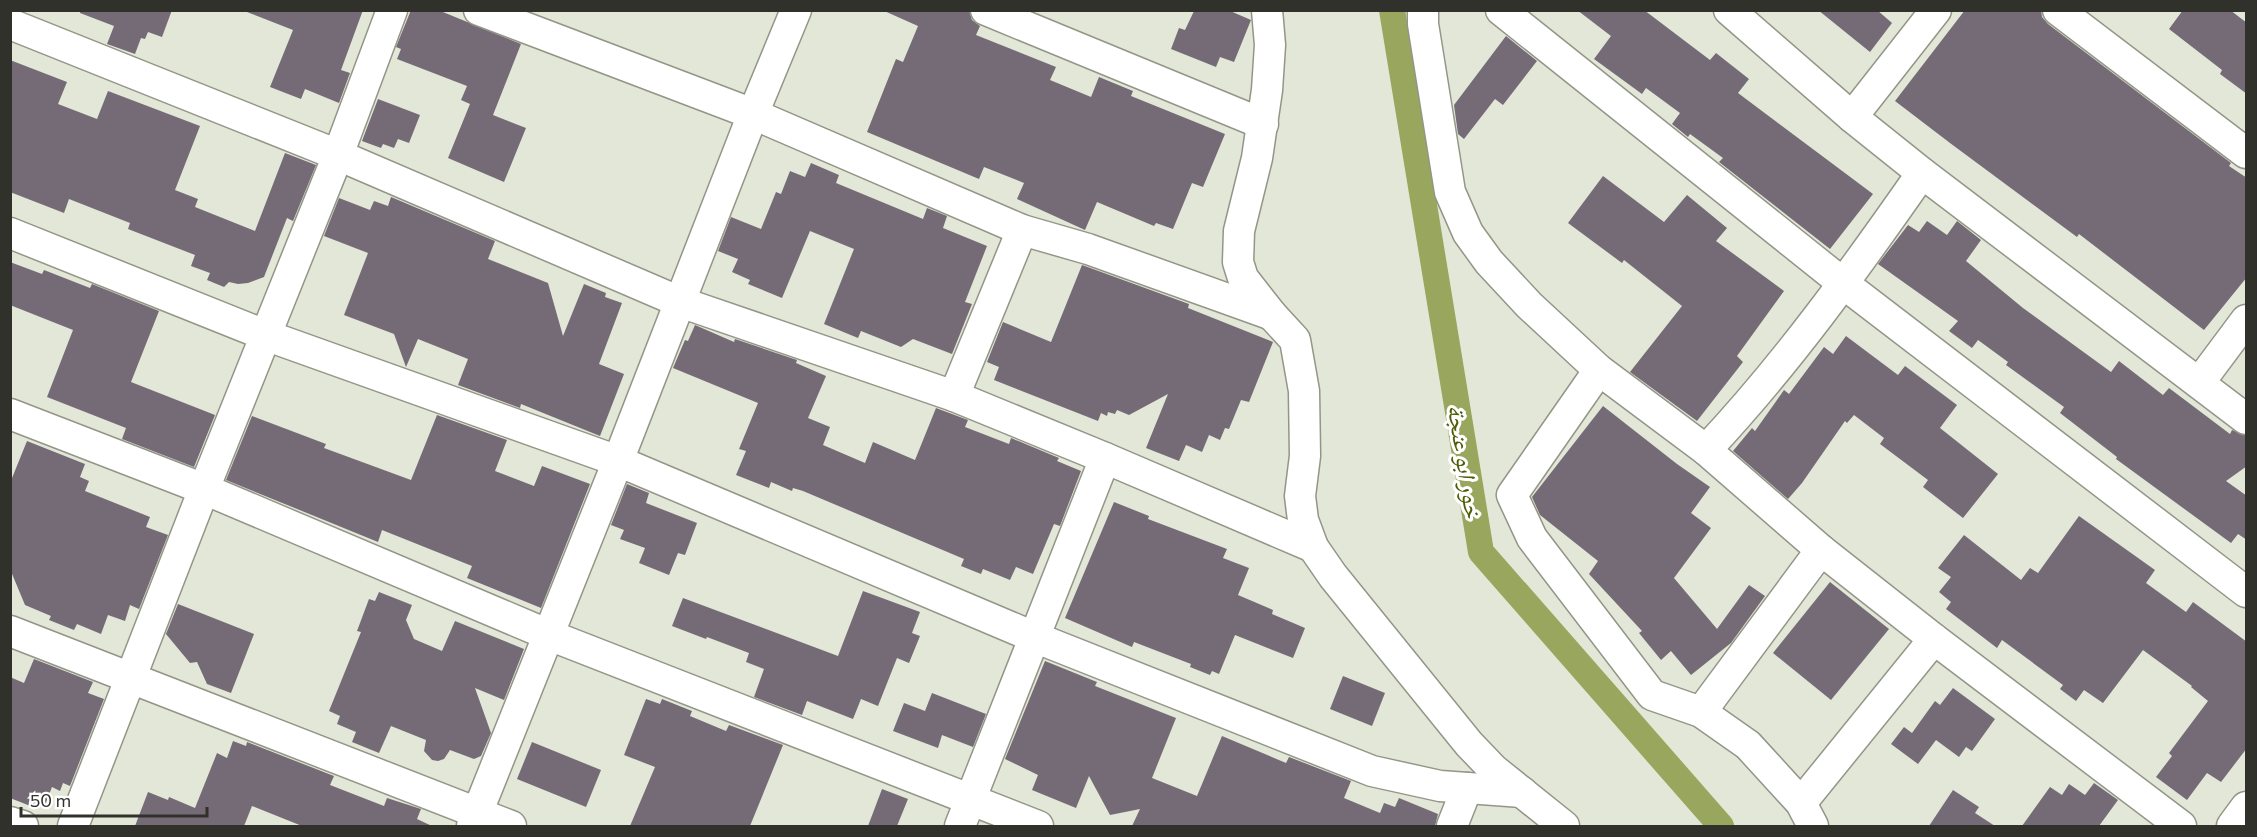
<svg xmlns="http://www.w3.org/2000/svg" width="2257" height="837" viewBox="0 0 2257 837" font-family="Commissioner,'Noto Naskh Arabic',sans-serif">
	<style>
		.lines { fill: none; stroke-linecap: round; stroke-linejoin: round }
		.canal { stroke: #98a65e; stroke-width: 26 }
		.building { fill: #756b77 }
		.minor-casing { stroke: #939687; stroke-width: 33 }
		.minor { stroke: #fff; stroke-width: 30 }
		.labels { text-anchor: middle; dominant-baseline: central; stroke-width: 6; stroke-linejoin: round; paint-order: stroke }
		.water-label { font-size: 24px; font-style: italic; fill: #525d08; stroke: #fff }
	</style>
	<rect width="100%" height="100%" fill="#e3e7d7"/>
	<g class="lines">
		<path class="canal" d="M1392,10L1481,552L1721,826"/>
	</g>
	<g class="building">
		<path d="M80,10H172L162,37L148,32L145,39L141,38L135,54L107,44L114,26L80,13Z"/>
		<path d="M247,10H363L341,70L350,73L339,103L305,89L301,99L270,87L293,30L247,12Z"/>
		<path d="M411,10H438L521,44L493,115L526,128L504,182L448,158L470,104L461,100L467,86L397,59L401,49L396,47Z"/>
		<path d="M882,10H969L972,20L980,26L976,35L1056,67L1050,80L1091,97L1099,77L1133,91L1131,96L1225,134L1203,187L1192,183L1173,229L1156,223L1154,226L1097,202L1085,230L1017,199L1024,183L984,167L979,179L867,132L896,59L903,62L918,26Z"/>
		<path d="M1228,10L1251,20L1234,62L1220,57L1216,67L1171,49L1179,28L1185,30L1194,11Z"/>
		<path d="M1577,10H1644L1710,60L1716,53L1749,79L1738,93L1873,194L1830,249L1719,162L1723,158L1690,134L1688,137L1672,124L1680,113L1646,88L1642,94L1594,59L1611,36Z"/>
		<path d="M1818,10H1877L1892,23L1870,52Z"/>
		<path d="M1965,10H2041L2042,17L2048,24L2231,163L2229,166L2247,178V277L2204,330L2079,234L2077,237L1950,143L1895,101Z"/>
		<path d="M2183,10H2230L2247,23V94L2220,74L2222,70L2169,29Z"/>
		<path d="M1506,36L1537,61L1503,105L1495,99L1464,139L1458,134L1454,105Z"/>
		<path d="M10,60L67,82L58,104L97,119L108,91L200,126L175,190L198,199L195,207L255,231L285,153L316,165L293,221L287,218L264,277L248,283L238,284L229,282L224,287L207,280L210,273L191,266L195,255L128,229L130,223L69,199L64,213L10,192Z"/>
		<path d="M378,99L420,115L409,143L398,139L394,148L383,144L381,148L362,141Z"/>
		<path d="M811,163L839,175L836,183L923,219L927,208L947,216L943,228L987,246L965,302L972,304L952,354L913,339L901,347L861,331L858,338L824,324L854,249L810,231L782,298L748,284L750,280L732,272L738,259L718,251L731,217L761,229L776,192L781,194L790,171L805,177Z"/>
		<path d="M1603,176L1664,222L1687,195L1727,228L1716,241L1784,291L1737,356L1743,362L1697,421L1630,372L1682,306L1624,260L1622,263L1568,223Z"/>
		<path d="M391,197L495,241L488,259L548,283L563,336L584,284L606,293L605,297L622,303L599,364L624,374L600,436L521,404L520,408L458,385L468,359L418,339L406,367L394,334L344,315L368,253L324,236L339,198L370,210L374,201L388,206Z"/>
		<path d="M1927,221L1947,235L1957,221L1981,240L1966,261L2023,308L2111,372L2119,361L2163,395L2169,388L2230,434L2232,430L2247,436V466L2226,481L2247,496V540L2238,534L2231,543L2116,459L2117,457L2060,413L2064,407L2006,365L2008,362L1978,340L1972,348L1949,331L1958,321L1878,264L1908,225L1919,232Z"/>
		<path d="M10,262L42,274L44,270L90,288L92,284L159,311L131,382L215,415L194,467L122,439L126,428L47,397L73,330L10,305Z"/>
		<path d="M1082,265L1189,304L1188,308L1273,342L1249,402L1241,400L1229,429L1225,428L1220,440L1209,435L1202,452L1186,445L1179,461L1146,448L1168,394L1129,415L1117,410L1115,414L1108,412L1107,416L1101,413L1098,421L994,380L999,367L987,362L1003,322L1051,342Z"/>
		<path d="M695,325L734,342L735,339L797,360L796,363L826,376L808,418L830,427L823,445L865,463L873,442L915,460L936,408L968,420L965,427L1009,444L1011,438L1059,458L1057,461L1081,471L1060,526L1054,524L1033,574L1016,567L1010,580L983,569L981,574L961,566L964,559L803,491L793,488L792,491L771,482L769,488L736,475L746,451L739,449L758,403L673,368L685,340L688,341Z"/>
		<path d="M1846,336L1898,375L1905,366L1957,405L1940,428L1998,474L1963,518L1923,487L1928,480L1880,444L1884,438L1854,415L1847,423L1845,421L1802,483L1788,499L1733,451L1752,428L1755,431L1784,390L1789,394L1824,347L1833,354Z"/>
		<path d="M1603,406L1677,464L1710,487L1691,513L1711,528L1674,578L1717,629L1749,585L1765,596L1731,643L1691,675L1671,651L1661,660L1639,633L1642,631L1589,574L1598,561L1540,515L1532,497Z"/>
		<path d="M437,415L507,440L495,471L534,486L542,466L590,484L541,608L467,578L472,566L382,530L378,542L226,480L252,416L326,444L324,448L411,480Z"/>
		<path d="M27,441L85,464L80,477L89,481L85,491L150,517L146,527L168,535L139,609L130,605L125,621L108,615L101,634L77,624L74,630L49,620L51,616L25,605L10,569V483Z"/>
		<path d="M627,484L649,493L646,503L697,523L685,555L678,553L669,575L639,563L645,548L620,539L624,530L611,525Z"/>
		<path d="M1114,502L1149,516L1148,519L1227,549L1223,558L1249,568L1238,595L1273,610L1272,614L1305,628L1293,658L1235,635L1219,674L1212,671L1210,675L1190,667L1191,664L1134,642L1132,647L1065,618Z"/>
		<path d="M2079,516L2155,570L2146,583L2186,612L2193,602L2247,642V748L2221,782L2207,773L2187,800L2156,777L2172,756L2169,753L2208,701L2191,687L2192,686L2143,650L2103,703L2084,690L2076,701L2060,689L2063,685L2002,640L1997,648L1946,609L1951,602L1939,592L1951,577L1938,568L1964,535L2021,580L2030,568L2038,573Z"/>
		<path d="M1830,582L1889,629L1831,700L1773,653Z"/>
		<path d="M863,591L920,612L912,633L920,636L909,663L897,658L878,706L861,699L853,719L807,701L802,715L754,697L764,669L746,662L749,653L707,637L706,639L672,626L683,598L838,656Z"/>
		<path d="M379,592L412,605L406,620L414,639L442,651L455,621L524,649L504,700L475,688L491,733L481,756L474,759L450,750L444,759L438,761L432,760L424,751L426,740L391,726L379,753L352,742L356,732L337,724L340,716L329,711L361,632L357,631L369,599L375,601Z"/>
		<path d="M178,604L254,634L231,693L207,684L197,662L190,663L166,634Z"/>
		<path d="M34,659L93,682L88,693L104,699L70,786L63,783L60,791L52,787L45,805L35,802L33,807L10,798V677L24,683Z"/>
		<path d="M1045,661L1097,682L1095,686L1176,718L1152,778L1197,796L1222,736L1286,763L1289,757L1351,781L1344,798L1380,813L1384,803L1395,807L1399,798L1438,814L1435,826H1132L1140,809L1110,815L1089,776L1076,808L1032,790L1038,775L1005,759Z"/>
		<path d="M1343,676L1385,693L1372,726L1330,709Z"/>
		<path d="M1953,688L1995,719L1972,751L1966,747L1959,757L1936,740L1918,764L1891,744L1904,727L1912,733L1935,701L1940,705Z"/>
		<path d="M932,693L986,714L973,747L942,735L938,748L893,731L904,703L925,711Z"/>
		<path d="M646,699L660,704L662,699L692,711L690,716L726,731L729,725L783,745L750,826H630L655,767L624,755Z"/>
		<path d="M233,741L246,746L247,742L334,776L330,785L384,806L387,798L421,809L417,819L432,826H302L252,806L244,826H135L148,792L168,800L169,797L195,808L217,753L227,758Z"/>
		<path d="M532,742L601,770L586,807L517,779Z"/>
		<path d="M2094,783L2118,800L2099,826H2022L2050,787L2062,795L2069,784L2085,795Z"/>
		<path d="M882,789L908,799L897,826H868Z"/>
		<path d="M1953,790L1979,807L1975,813L1995,826H1929Z"/>
	</g>
	<g class="lines">
		<g class="minor-casing">
			<g id="minor">
				<path d="M479,10L753,114L1022,230L1088,249L1272,315"/>
				<path d="M986,10L1263,124"/>
				<path d="M1267,10L1270,45L1267,90L1257,158L1239,231L1238,262L1243,278L1272,315L1295,340L1304,391L1305,456L1300,496L1303,520L1313,547L1333,576L1469,744L1493,769L1564,826"/>
				<path d="M1423,10V24L1450,192L1468,233L1489,262L1529,305L1599,370L1706,450L1821,550L1934,639L2181,826"/>
				<path d="M1501,10L1844,284L2246,592"/>
				<path d="M1729,10L1852,117L1922,173L2246,419"/>
				<path d="M2058,10L2246,153"/>
				<path d="M10,24L338,155L680,302L954,396L1105,458L1313,547"/>
				<path d="M1852,117L1936,10"/>
				<path d="M10,233L265,335L618,461L1034,637L1372,771L1440,786L1522,792"/>
				<path d="M1599,370L1512,495L1532,538L1652,695L1701,712L1748,745L1801,803L1813,826"/>
				<path d="M2199,383L2246,320"/>
				<path d="M954,396L1022,230"/>
				<path d="M10,414L204,489L549,635L1038,826"/>
				<path d="M1706,450C1786,365 1855,269 1922,173"/>
				<path d="M10,631L511,826"/>
				<path d="M1701,712L1821,550"/>
				<path d="M1801,803L1934,639"/>
				<path d="M10,822L23,826"/>
				<path d="M73,826L204,489L338,155L392,10"/>
				<path d="M472,826L618,461L753,114L796,10"/>
				<path d="M960,826L1105,458"/>
				<path d="M1452,826L1467,788"/>
				<path d="M2232,826L2246,807"/>
			</g>
		</g>
		<use href="#minor" class="minor"/>
	</g>
	<g class="labels">
		<g class="water-label">
			<text transform="translate(1466 461) rotate(81)">خور ابو عنجة</text>
		</g>
	</g>
	<rect width="2257" height="837" fill="none" stroke="#30312b" stroke-width="24"/>
	<path d="M21 807v9h186v-9" fill="none" stroke="#30312b" stroke-width="3"/>
	<text x="30" y="807" font-size="18" fill="#30312b" stroke="#ffffff" stroke-width="4.5" paint-order="stroke">50 m</text>
</svg>
